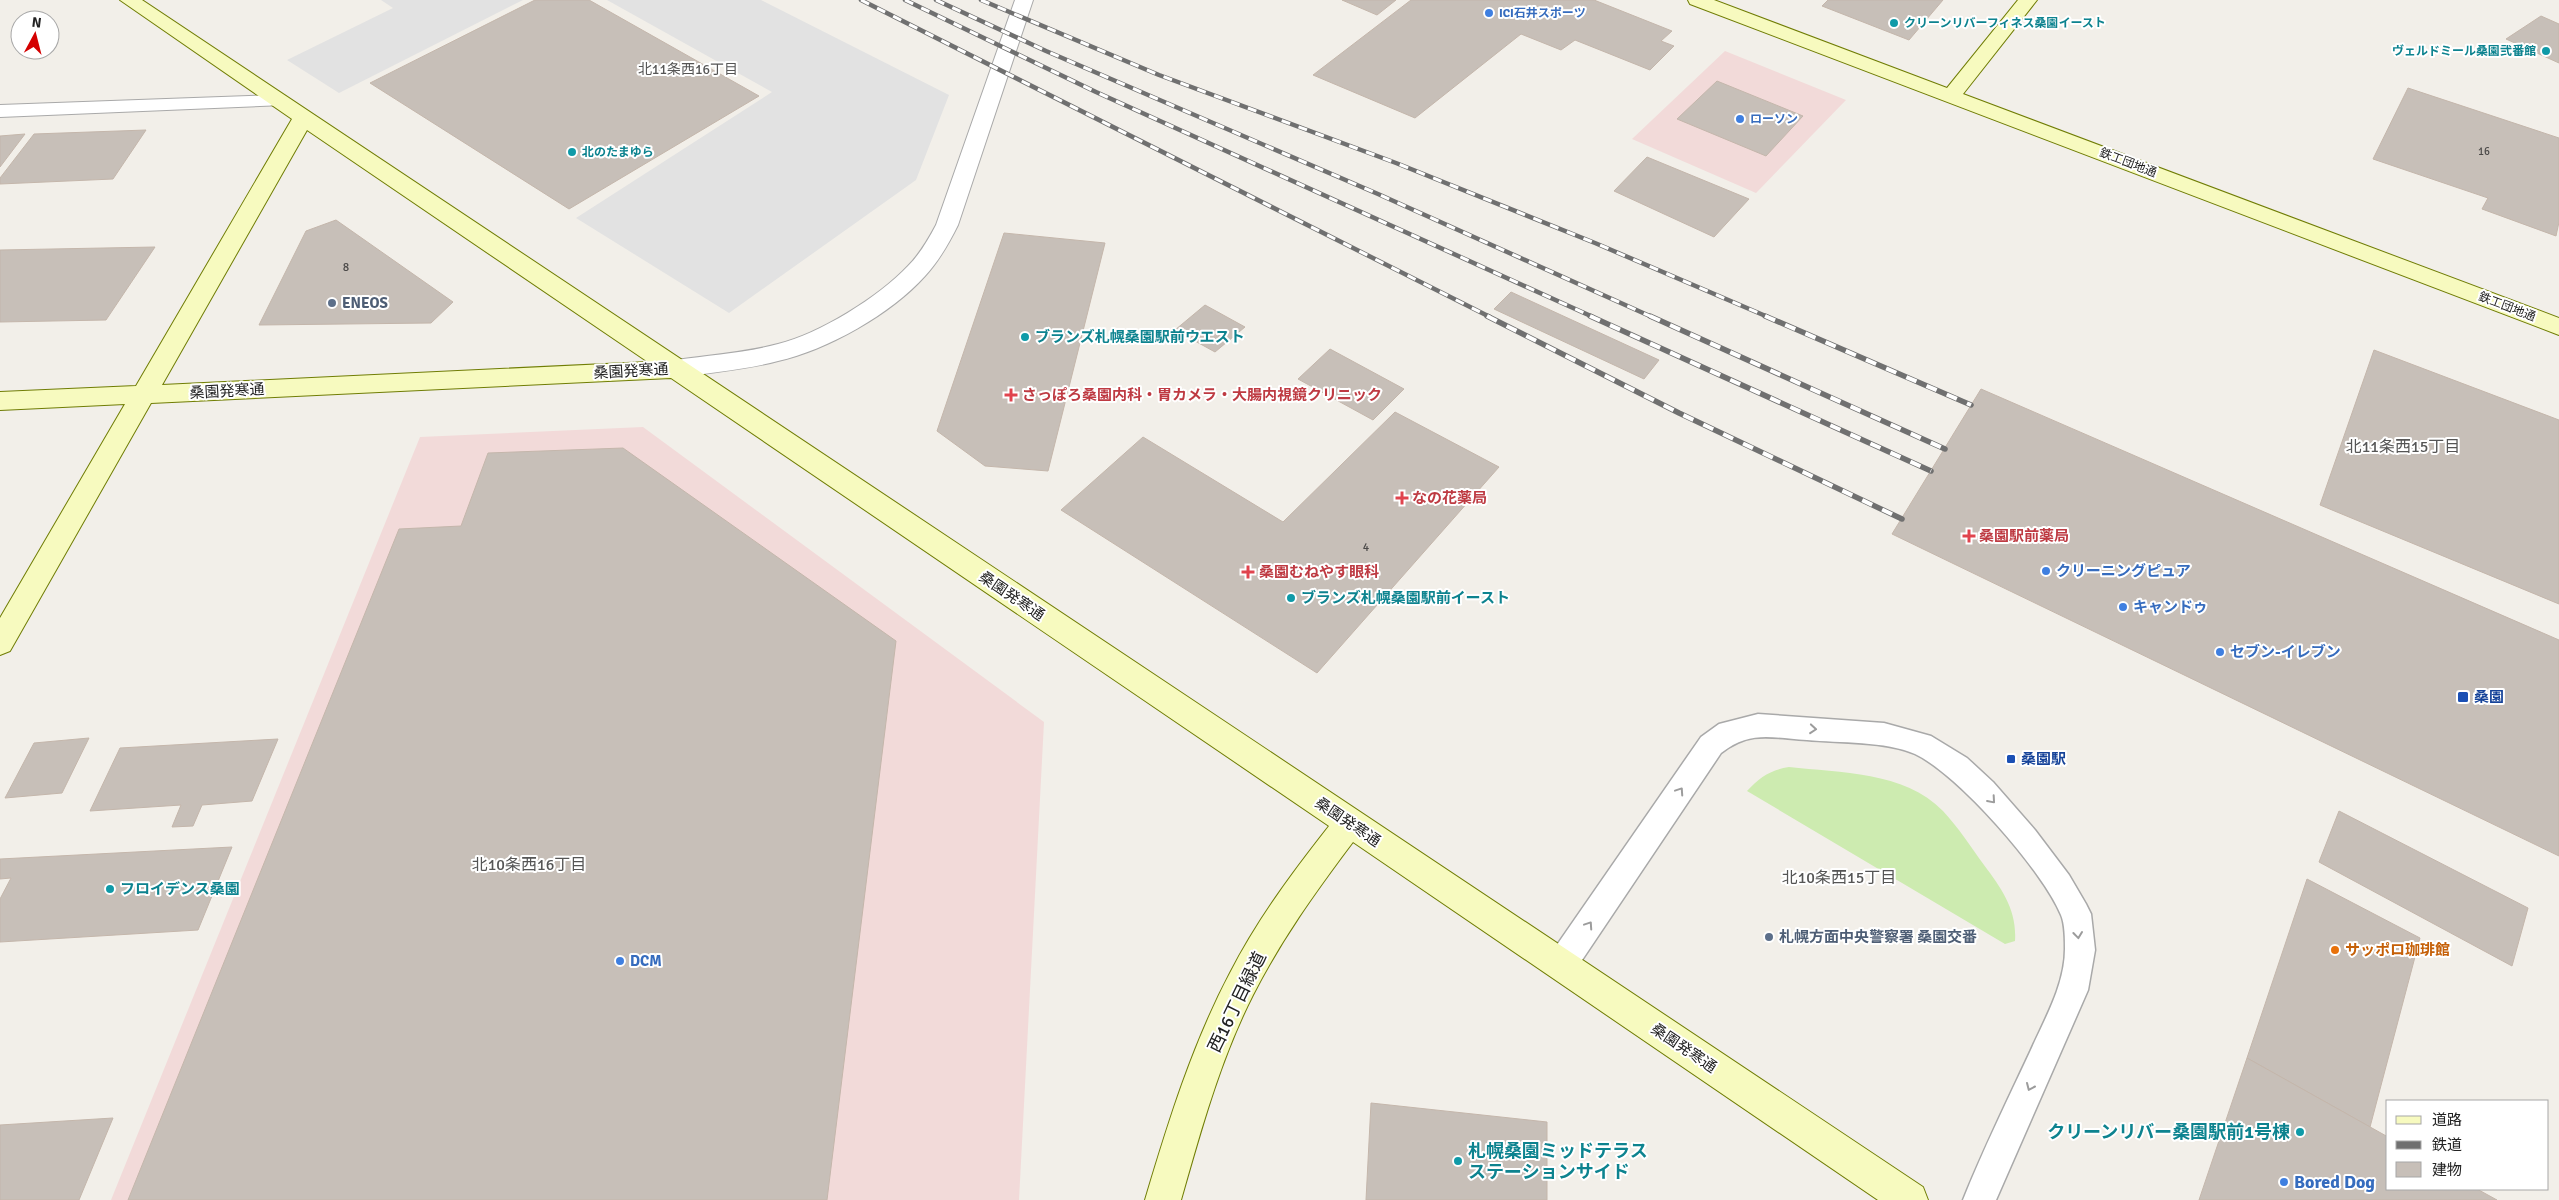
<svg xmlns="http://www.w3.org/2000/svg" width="2559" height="1200" viewBox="0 0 2559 1200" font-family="Signika,'Noto Sans JP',sans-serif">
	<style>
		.commercial { fill: #f2dad9 }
		.grass { fill: #cdebb0 }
		.parking { fill: #e2e2e2 }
		.building { fill: #c7bfb8; stroke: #c4b6ab }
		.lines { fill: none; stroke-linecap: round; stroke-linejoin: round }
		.lane-casing { stroke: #a9a9a9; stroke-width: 3 }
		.street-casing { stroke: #a9a9a9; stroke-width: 2 }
		.secondary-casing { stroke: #707d05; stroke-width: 2 }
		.lane { fill: #fff; fill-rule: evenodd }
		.street { fill: #fff; fill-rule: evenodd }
		.secondary { fill: #f7fabf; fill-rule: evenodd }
		.rail-far1-casing { stroke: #707070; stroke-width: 4.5 }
		.rail-casing { stroke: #707070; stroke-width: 5.5 }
		.rail-far1 { stroke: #fff; stroke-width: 3; stroke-dasharray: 9; stroke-linecap: butt }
		.rail { stroke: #fff; stroke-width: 4; stroke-dasharray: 11; stroke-linecap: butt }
		.oneway { stroke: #9c9c9c }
		.shop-dot { fill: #3f7fe0; stroke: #fff; stroke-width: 2 }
		.culture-dot { fill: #0f9aa8; stroke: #fff; stroke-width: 2 }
		.service-dot { fill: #5c6f8a; stroke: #fff; stroke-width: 2 }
		.health-dot { fill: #e0444e; stroke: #fff; stroke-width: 2 }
		.transit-dot { fill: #1a4fb4; stroke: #fff; stroke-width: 2 }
		.food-dot { fill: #e8710a; stroke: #fff; stroke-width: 2 }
		.labels { text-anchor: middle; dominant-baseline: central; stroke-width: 4; stroke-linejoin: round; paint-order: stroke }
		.far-number-label { font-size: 11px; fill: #4b4948 }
		.far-shop-label { font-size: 12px; font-weight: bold; fill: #366cbe; stroke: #fff; text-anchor: start }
		.far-culture-label { font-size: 12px; font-weight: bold; fill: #0d838f; stroke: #fff; text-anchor: start }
		.far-street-label { font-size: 12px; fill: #222; stroke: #fff }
		.number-label { font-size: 12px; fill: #4b4948 }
		.far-neighbourhood-label { font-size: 14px; fill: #555; stroke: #fff }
		.service-label { font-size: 15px; font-weight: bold; fill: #4e5e75; stroke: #fff; text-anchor: start }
		.culture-label { font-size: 15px; font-weight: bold; fill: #0d838f; stroke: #fff; text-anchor: start }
		.street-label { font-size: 15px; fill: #222; stroke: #fff }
		.health-label { font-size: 15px; font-weight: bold; fill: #be3a42; stroke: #fff; text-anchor: start }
		.shop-label { font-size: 15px; font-weight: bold; fill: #366cbe; stroke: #fff; text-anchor: start }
		.transit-label { font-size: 15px; font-weight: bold; fill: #164399; stroke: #fff; text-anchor: start }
		.food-label { font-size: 15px; font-weight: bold; fill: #c56008; stroke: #fff; text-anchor: start }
		.neighbourhood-label { font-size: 16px; fill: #555; stroke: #fff }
		.near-street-label { font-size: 18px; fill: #222; stroke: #fff }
		.near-culture-label { font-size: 18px; font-weight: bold; fill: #0d838f; stroke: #fff; text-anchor: end }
		.near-shop-label { font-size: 18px; font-weight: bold; fill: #366cbe; stroke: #fff; text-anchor: start }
	</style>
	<rect width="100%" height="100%" fill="#f2efe9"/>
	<g class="commercial">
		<path d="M1725,51L1846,100L1756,193L1632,139Z"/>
		<path d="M643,427L1044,722L1019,1200H111L420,437Z"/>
	</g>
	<path class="grass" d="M1789,767C1840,773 1904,771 1943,811C1958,827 1971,847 1984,865C2002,889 2017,910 2015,941L2005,944L1747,791C1760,777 1770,770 1789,767Z"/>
	<g class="parking">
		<path d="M381,0H523L339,93L287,60L393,8Z"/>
		<path d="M607,0H761L949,95L916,180L729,313L576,218L772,92Z"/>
	</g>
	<g class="building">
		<path d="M535,0H589L759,96L569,209L370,83Z"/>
		<path d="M1342,0H1396L1377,15Z"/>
		<path d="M1411,0H1594L1672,31L1661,41L1674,46L1650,70L1575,40L1561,50L1521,34L1415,118L1313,75Z"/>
		<path d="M1828,0H1943L1909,40L1822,6Z"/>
		<path d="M2541,16L2559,24V63L2506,39Z"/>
		<path d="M1717,81L1803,116L1766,156L1677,119Z"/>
		<path d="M2408,88L2559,138V222L2556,236L2482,209L2488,198L2373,159Z"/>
		<path d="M146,130L113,179L0,184V178L34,134Z"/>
		<path d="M25,134L0,167V136Z"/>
		<path d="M1647,157L1749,199L1714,237L1614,191Z"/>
		<path d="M336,220L453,302L431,323L259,325L306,231Z"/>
		<path d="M1004,233L1105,243L1048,471L985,466L937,431Z"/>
		<path d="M155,247L106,320L0,322V250Z"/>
		<path d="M1511,292L1659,360L1644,379L1494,309Z"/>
		<path d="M1205,305L1245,327L1215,352L1175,330Z"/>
		<path d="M1330,349L1404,389L1373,420L1298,379Z"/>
		<path d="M2374,350L2559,420V604L2320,505Z"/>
		<path d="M1981,389L2559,640V856L1892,534Z"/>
		<path d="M1395,412L1499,467L1317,673L1061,510L1143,437L1283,522Z"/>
		<path d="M623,448L896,641L827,1200H128L399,529L461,526L488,453Z"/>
		<path d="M89,738L62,793L5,798L34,743Z"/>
		<path d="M278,739L252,801L202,805L193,826L172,827L181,805L90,811L120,748Z"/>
		<path d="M2339,811L2528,908L2512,966L2319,862Z"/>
		<path d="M232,847L198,930L0,942V899L11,878L0,879V859Z"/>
		<path d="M2307,879L2420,938L2370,1127L2247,1058Z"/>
		<path d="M2247,1058L2388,1137V1189H2477L2497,1200H2199Z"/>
		<path d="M1371,1103L1547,1122V1200H1366Z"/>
		<path d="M113,1118L79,1200H0V1125Z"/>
	</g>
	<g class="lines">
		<g class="lane-casing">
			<path id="lane" d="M1758,714L1884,723L1931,736L1967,758L1993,782L2035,830L2069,875L2086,904L2091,914L2095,950L2088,990L1996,1200H1963C1983,1150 2007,1101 2030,1052C2044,1020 2065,985 2065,949C2065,939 2065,924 2061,915C2043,871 1958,774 1915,754C1886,741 1839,743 1807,740C1771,738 1751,730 1721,753L1572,975L1561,979L1550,975L1546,965L1550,955L1701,737L1719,724Z"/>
		</g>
		<g class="street-casing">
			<g id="street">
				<path d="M1015,0H1033L958,225C949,243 939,261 925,276C891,314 827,350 778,361C745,370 710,372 676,378L667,375L664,369L667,363L676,360C710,355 745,353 778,344C819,334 879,297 908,266C920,254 928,240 936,225Z"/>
				<path d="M277,95L284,97L287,101L284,105L0,117V105Z"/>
			</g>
		</g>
		<g class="secondary-casing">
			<g id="secondary">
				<path d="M120,0H142L1923,1187L1928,1200H1878L1353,842C1316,891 1281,940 1253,995C1220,1060 1201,1130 1181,1200H1145C1168,1123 1192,1045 1230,973C1257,920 1292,873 1329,826L671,378L151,403L10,651L0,655V618L125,404L0,410V392L136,386L292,119ZM307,130L648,362L162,385Z"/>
				<path d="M1688,0H1714L1947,88L2018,0H2037L1963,94L2559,318V335L1690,4Z"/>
			</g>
		</g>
		<use href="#lane" class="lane"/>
		<use href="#street" class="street"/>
		<use href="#secondary" class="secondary"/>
		<g class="rail-far1-casing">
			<g id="rail-far1">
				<path d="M861,0L1490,317"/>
				<path d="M905,0L1096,92L1593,317"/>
				<path d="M936,0L1046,51L1378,194L1652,317"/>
				<path d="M981,0L1159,75L1396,163L1595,243L1768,317"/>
			</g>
		</g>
		<g class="rail-casing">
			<g id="rail">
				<path d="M1487,316L1679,413L1902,519"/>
				<path d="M1590,316L1931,471"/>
				<path d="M1650,316L1945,449"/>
				<path d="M1765,316L1971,405"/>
			</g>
		</g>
		<use href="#rail-far1" class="rail-far1"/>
		<use href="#rail" class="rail"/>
	</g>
	<defs><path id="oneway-chevron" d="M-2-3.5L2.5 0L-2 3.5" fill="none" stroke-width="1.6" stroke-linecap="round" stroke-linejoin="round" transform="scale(1.25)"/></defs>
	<g class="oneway">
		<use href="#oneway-chevron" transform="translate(1813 729) rotate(5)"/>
		<use href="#oneway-chevron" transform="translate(1680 791) rotate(-56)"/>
		<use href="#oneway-chevron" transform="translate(1992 800) rotate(49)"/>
		<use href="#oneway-chevron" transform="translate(1589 925) rotate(-56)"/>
		<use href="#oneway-chevron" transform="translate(2078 935) rotate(83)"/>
		<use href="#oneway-chevron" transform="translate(2030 1087) rotate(114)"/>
	</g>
	<g class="shop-dot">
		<circle cx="1489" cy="13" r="5"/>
		<circle cx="1740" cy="119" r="5"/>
		<circle cx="2046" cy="571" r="5"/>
		<circle cx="2123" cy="607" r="5"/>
		<circle cx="2220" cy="652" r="5"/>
		<circle cx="620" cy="961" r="5"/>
		<circle cx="2284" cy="1182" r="5"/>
	</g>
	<g class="culture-dot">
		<circle cx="1894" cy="23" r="5"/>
		<circle cx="2546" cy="51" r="5"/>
		<circle cx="572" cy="152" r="5"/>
		<circle cx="1025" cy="337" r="5"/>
		<circle cx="1291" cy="598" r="5"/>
		<circle cx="110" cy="889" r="5"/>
		<circle cx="2300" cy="1132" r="5"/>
		<circle cx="1458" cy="1161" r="5"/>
	</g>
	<g class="service-dot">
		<circle cx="332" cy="303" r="5"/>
		<circle cx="1769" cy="937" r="5"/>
	</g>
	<g class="health-dot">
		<path d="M1008.5 387.5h5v5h5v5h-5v5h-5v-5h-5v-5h5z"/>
		<path d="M1399.5 490.5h5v5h5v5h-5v5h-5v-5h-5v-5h5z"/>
		<path d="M1966.5 528.5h5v5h5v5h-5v5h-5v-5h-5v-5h5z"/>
		<path d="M1245.5 564.5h5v5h5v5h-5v5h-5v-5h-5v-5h5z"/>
	</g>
	<g class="transit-dot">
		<rect x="2457" y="691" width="12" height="12" rx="2.5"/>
		<rect x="2006" y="754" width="10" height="10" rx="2.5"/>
	</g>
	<circle class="food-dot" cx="2335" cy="950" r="5"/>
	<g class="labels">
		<g class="far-number-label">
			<text x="2484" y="151">16</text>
		</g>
		<g class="far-shop-label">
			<text x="1499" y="13">ICI石井スポーツ</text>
			<text x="1750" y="119">ローソン</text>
		</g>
		<g class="far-culture-label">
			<text x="1904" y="23">クリーンリバーフィネス桑園イースト</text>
			<text x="2536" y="51" text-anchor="end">ヴェルドミール桑園弐番館</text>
			<text x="582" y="152">北のたまゆら</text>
		</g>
		<g class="far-street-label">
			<text transform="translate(2128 163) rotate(21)">鉄工団地通</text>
			<text transform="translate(2507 307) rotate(21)">鉄工団地通</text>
		</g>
		<g class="number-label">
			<text x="346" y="267">8</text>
			<text x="1366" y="547">4</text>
		</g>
		<g class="far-neighbourhood-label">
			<text x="688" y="69">北11条西16丁目</text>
		</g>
		<g class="service-label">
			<text x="342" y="303">ENEOS</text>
			<text x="1779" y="937">札幌方面中央警察署 桑園交番</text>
		</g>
		<g class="culture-label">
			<text x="1035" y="337">ブランズ札幌桑園駅前ウエスト</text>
			<text x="1301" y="598">ブランズ札幌桑園駅前イースト</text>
			<text x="120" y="889">フロイデンス桑園</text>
		</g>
		<g class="street-label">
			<text transform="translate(631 371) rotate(-3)">桑園発寒通</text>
			<text transform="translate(227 391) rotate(-3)">桑園発寒通</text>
			<text transform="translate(1012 596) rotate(34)">桑園発寒通</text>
			<text transform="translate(1348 822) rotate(34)">桑園発寒通</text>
			<text transform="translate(1684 1048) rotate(34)">桑園発寒通</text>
		</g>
		<g class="health-label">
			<text x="1022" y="395">さっぽろ桑園内科・胃カメラ・大腸内視鏡クリニック</text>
			<text x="1412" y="498">なの花薬局</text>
			<text x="1979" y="536">桑園駅前薬局</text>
			<text x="1259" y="572">桑園むねやす眼科</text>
		</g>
		<g class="shop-label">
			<text x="2056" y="571">クリーニングピュア</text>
			<text x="2133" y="607">キャンドゥ</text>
			<text x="2230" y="652">セブン-イレブン</text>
			<text x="630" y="961">DCM</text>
		</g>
		<g class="transit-label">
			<text x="2474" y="697">桑園</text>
			<text x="2021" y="759">桑園駅</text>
		</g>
		<g class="food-label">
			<text x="2345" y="950">サッポロ珈琲館</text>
		</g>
		<g class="neighbourhood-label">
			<text x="2403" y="447">北11条西15丁目</text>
			<text x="529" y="865">北10条西16丁目</text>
			<text x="1839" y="878">北10条西15丁目</text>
		</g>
		<g class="near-street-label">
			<text transform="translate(1237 1002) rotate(-64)">西16丁目緑道</text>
		</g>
		<g class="near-culture-label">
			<text x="2290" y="1132">クリーンリバー桑園駅前1号棟</text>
			<text x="1468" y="1151" text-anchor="start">札幌桑園ミッドテラス<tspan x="1468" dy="21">ステーションサイド</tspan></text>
		</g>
		<g class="near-shop-label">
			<text x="2294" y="1182">Bored Dog</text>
		</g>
	</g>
	<rect x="2386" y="1100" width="162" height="90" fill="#ffffff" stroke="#a7a7a7"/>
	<rect x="2396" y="1116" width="25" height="8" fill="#f7fabf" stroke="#a7a7a7"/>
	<text x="2432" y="1125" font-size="15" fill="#222222">道路</text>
	<rect x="2396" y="1141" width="25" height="8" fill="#707070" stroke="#a7a7a7"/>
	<text x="2432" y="1150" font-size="15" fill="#222222">鉄道</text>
	<rect x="2396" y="1162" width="25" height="15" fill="#c7bfb8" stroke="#a7a7a7"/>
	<text x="2432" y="1175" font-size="15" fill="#222222">建物</text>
	<g transform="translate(35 35) rotate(7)"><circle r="24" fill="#ffffff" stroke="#a7a7a7"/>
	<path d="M0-4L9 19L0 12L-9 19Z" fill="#d40000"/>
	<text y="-8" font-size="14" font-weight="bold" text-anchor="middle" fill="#222222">N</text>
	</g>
</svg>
